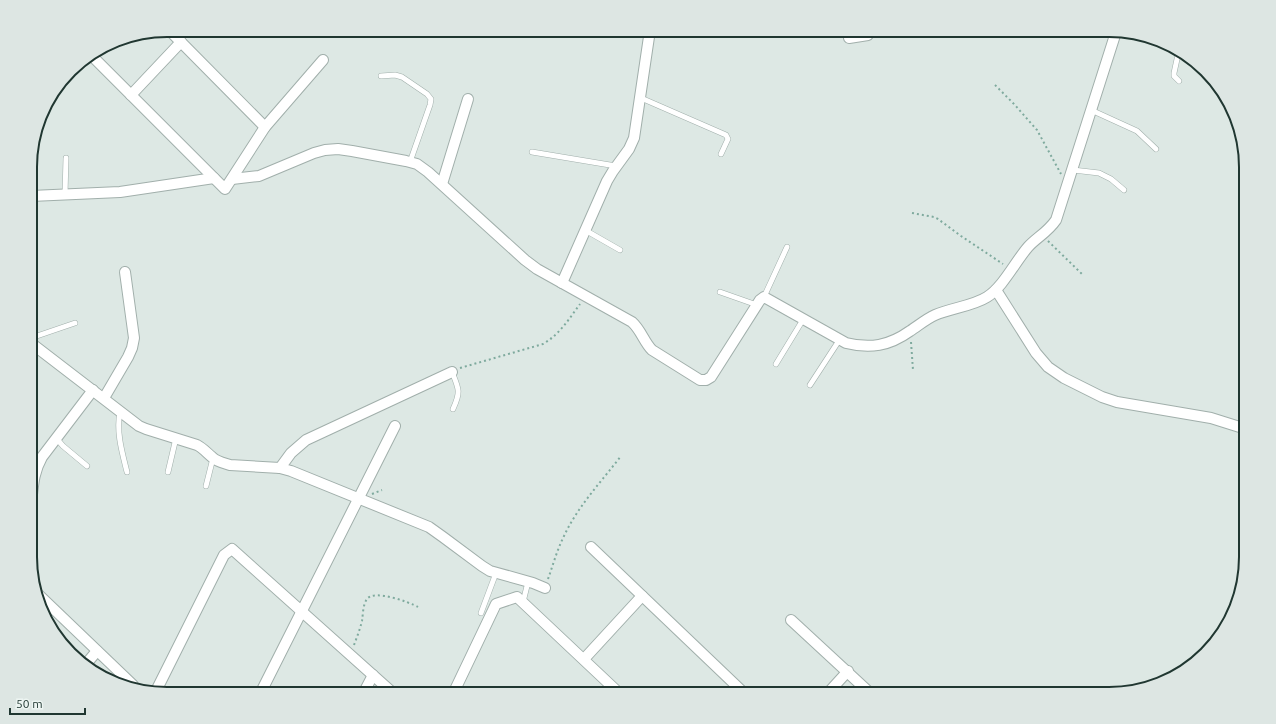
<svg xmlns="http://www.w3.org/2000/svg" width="1276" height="724" viewBox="0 0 1276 724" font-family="Ubuntu,sans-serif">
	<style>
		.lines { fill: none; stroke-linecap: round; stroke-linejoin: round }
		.lane-casing { stroke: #a1afab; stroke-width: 6 }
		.street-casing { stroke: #a1afab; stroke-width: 12 }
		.path { stroke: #7faa9e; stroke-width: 2; stroke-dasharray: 2 3; stroke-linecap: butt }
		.lane { stroke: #fff; stroke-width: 5 }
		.street { stroke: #fff; stroke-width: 10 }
		.rim { fill: none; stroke: #203731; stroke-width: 2 }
	</style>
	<rect width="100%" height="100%" fill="#dde8e4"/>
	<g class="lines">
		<g class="lane-casing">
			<g id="lane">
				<path d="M1179,50L1174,73V76L1179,81"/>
				<path d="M381,76L395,75L402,77L427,94L431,99L430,105L410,162"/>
				<path d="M641,98L726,135L728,139L721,154"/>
				<path d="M1091,110L1137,131L1156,149"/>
				<path d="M532,152L616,166"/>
				<path d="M1073,170L1099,173L1111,179L1124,190"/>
				<path d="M65,194L66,158"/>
				<path d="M585,230L620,250"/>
				<path d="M720,292L757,305"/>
				<path d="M764,297L787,247"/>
				<path d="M31,338L75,323"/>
				<path d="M776,364L804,318"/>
				<path d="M452,372C459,389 461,392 453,409"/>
				<path d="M810,385L840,339"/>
				<path d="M120,412C116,432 122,452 127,472"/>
				<path d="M56,438L63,446L87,466"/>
				<path d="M168,472L176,438"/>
				<path d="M206,486L213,458"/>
				<path d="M523,602L528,582"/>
				<path d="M481,613L496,573"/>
			</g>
		</g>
		<g class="street-casing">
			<g id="street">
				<path d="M169,30L265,127"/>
				<path d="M849,38L868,35L871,30"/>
				<path d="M91,55L225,189L265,127L323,60"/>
				<path d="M131,95L181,42"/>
				<path d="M232,179L259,176L314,153L325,150L338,149L352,151L406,161L417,164L428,172L525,260L537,269L632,322C641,330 644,342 652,350L700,380H706L711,377L760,300L764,297L846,343C870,349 889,346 910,331C918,326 926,319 935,315C951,308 973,306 987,297C1003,287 1015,262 1028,247C1037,237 1047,233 1056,220L1116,32"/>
				<path d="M442,184L468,99"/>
				<path d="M31,196L120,192L214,178"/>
				<path d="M562,283L607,181L613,171L629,149L634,138L650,30"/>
				<path d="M996,290L1036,353L1048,367L1064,378L1102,397L1117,402L1211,418L1246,429"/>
				<path d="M31,343L139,426L146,429L197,445C203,448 207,453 212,457C217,462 224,463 230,465L280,468L291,471L429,527L443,537L482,566L490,571L533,583L545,588"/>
				<path d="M104,398L128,357L132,348L134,338L125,272"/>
				<path d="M280,468L291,453L306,440L452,372"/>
				<path d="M31,504C33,487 33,473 42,457L93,390"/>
				<path d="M591,547L745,694"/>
				<path d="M39,595L133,685"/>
				<path d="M791,620L871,694"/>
				<path d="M584,659L642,596"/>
				<path d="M86,664L97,651"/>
				<path d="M156,691L224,555L232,549L394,694"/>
				<path d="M260,694L395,426"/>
				<path d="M363,694L373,675"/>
				<path d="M453,694L496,604L517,597L620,694"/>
				<path d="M827,694L848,671"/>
			</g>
		</g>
		<g class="path">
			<path d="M995,85L1015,105L1037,130L1061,174"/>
			<path d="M912,213L934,217L938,219L961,236L1003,264"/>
			<path d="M1048,241L1083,275"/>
			<path d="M911,342L913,370"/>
			<path d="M460,368L543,344C560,334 569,319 580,304"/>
			<path d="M372,494L382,490"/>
			<path d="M548,579C553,565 557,550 564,536C578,506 601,482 621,456"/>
			<path d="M354,645C357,637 360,629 362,621C363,614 363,604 367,599C374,589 409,602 418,607"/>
		</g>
		<use href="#lane" class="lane"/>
		<use href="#street" class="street"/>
	</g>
	<path d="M0 0H1276V724H0ZM167 37H1109A130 130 0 0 1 1239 167V557A130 130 0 0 1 1109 687H167A130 130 0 0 1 37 557V167A130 130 0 0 1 167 37Z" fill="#dde6e3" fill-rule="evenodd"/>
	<path class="rim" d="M167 37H1109A130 130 0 0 1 1239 167V557A130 130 0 0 1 1109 687H167A130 130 0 0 1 37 557V167A130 130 0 0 1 167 37Z"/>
	<path d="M10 708v6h75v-6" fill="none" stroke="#203731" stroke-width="2"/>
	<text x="16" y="708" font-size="12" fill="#203731" stroke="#edf5f2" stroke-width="3" paint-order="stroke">50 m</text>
</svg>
